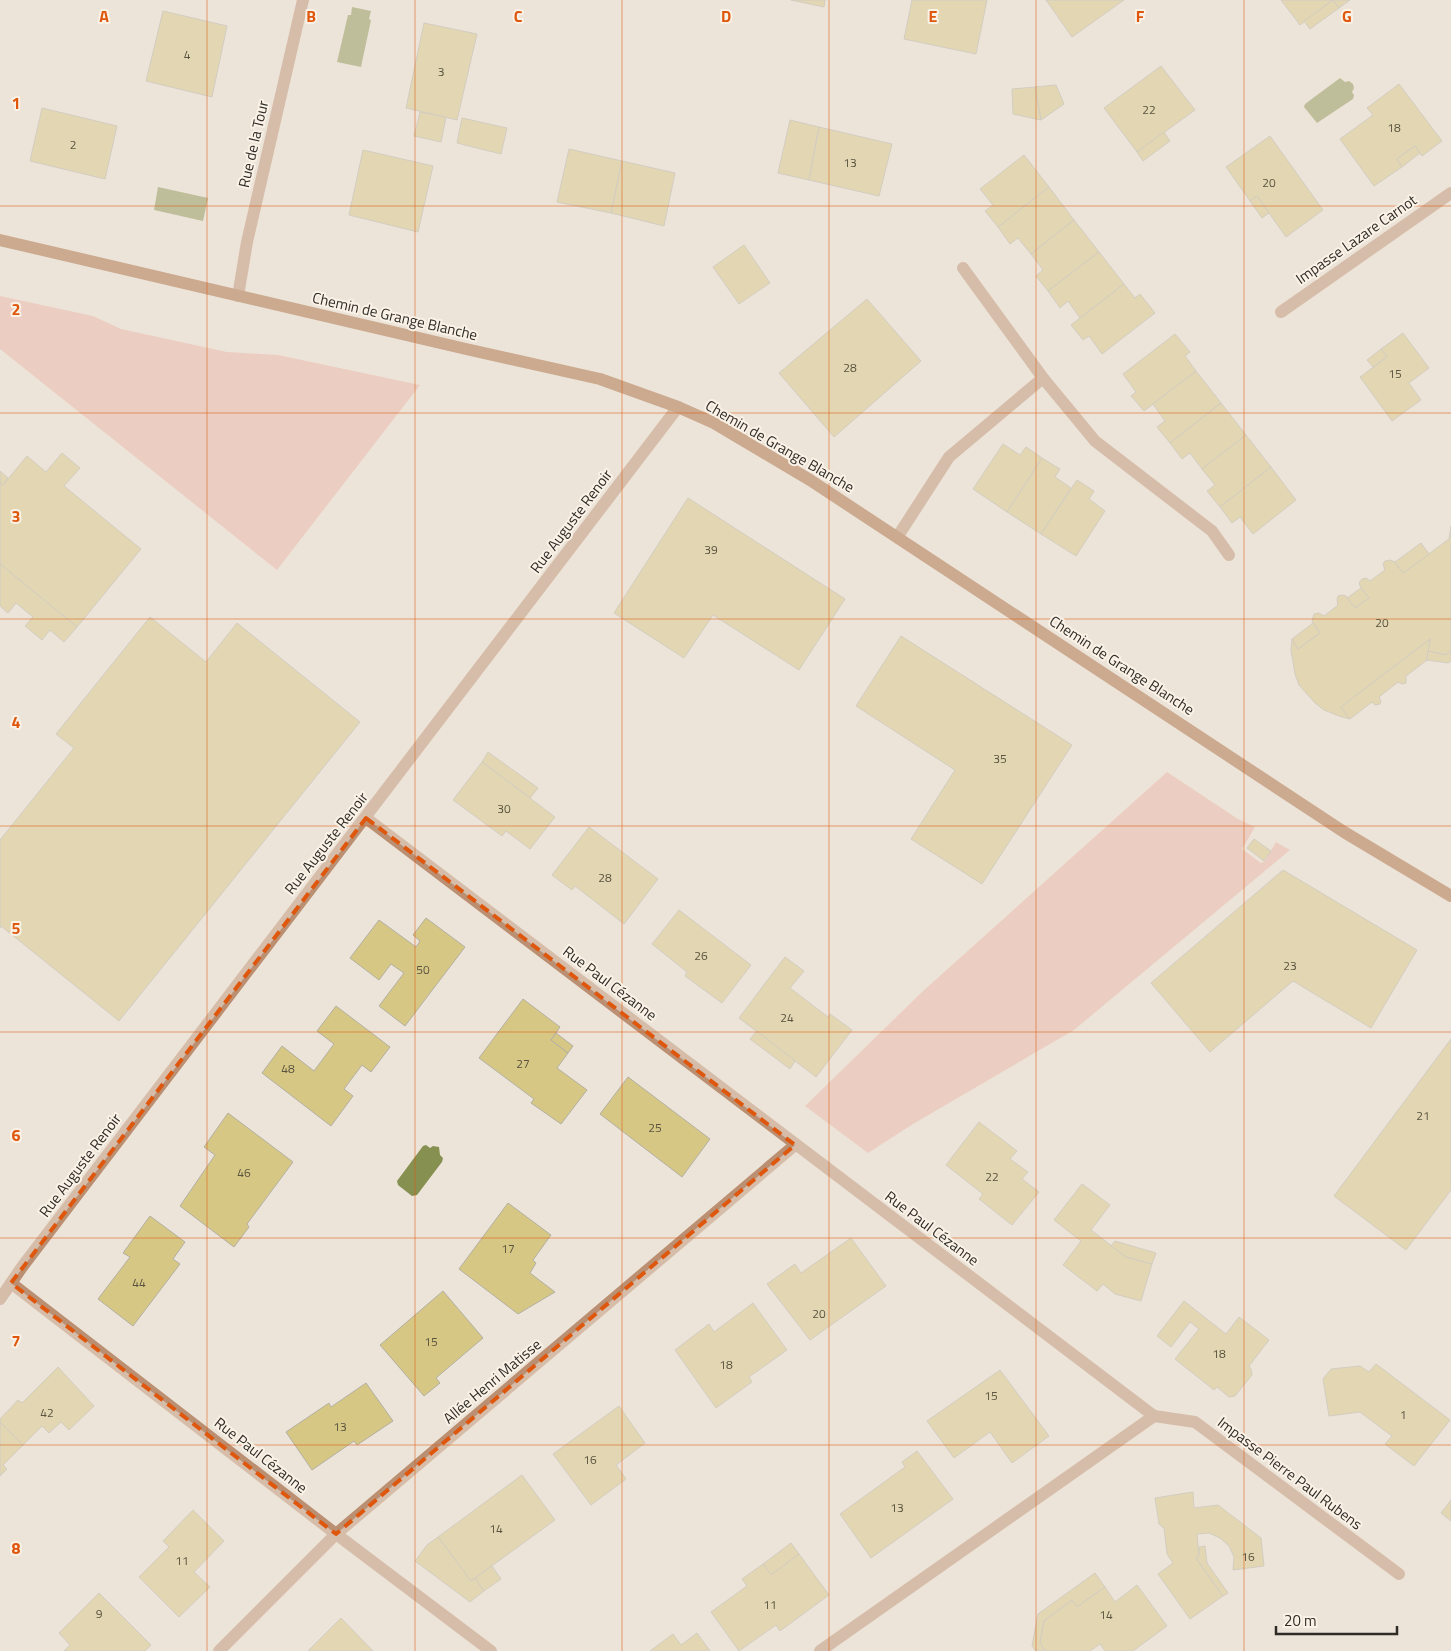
<svg xmlns="http://www.w3.org/2000/svg" width="1451" height="1651" viewBox="0 0 1451 1651" font-family="'Titillium Web',sans-serif">
	<style>
		.green { fill: #e9b3a5 }
		.water { fill: #859051 }
		.building { fill: #d7c785; stroke: #b2b0a3 }
		.lines { fill: none; stroke-linecap: round; stroke-linejoin: round }
		.street { stroke: #ba8f72; stroke-width: 12 }
		.secondary { stroke: #a26437; stroke-width: 12 }
		.marked { fill: none; stroke: #df570d; stroke-width: 4; stroke-dasharray: 10 6; stroke-linejoin: round }
		.grid { fill: none; stroke: #df570d; stroke-width: 1; stroke-opacity: 0.55 }
		.labels { text-anchor: middle; dominant-baseline: central; stroke-width: 4; stroke-linejoin: round; paint-order: stroke }
		.number-label { font-size: 12px; fill: #59533f }
		.street-label { font-size: 15px; fill: #2f2c28; stroke: #faf2e6 }
		.grid-label { font-size: 16px; text-anchor: middle; font-weight: bold; fill: #df570d; stroke: #faf2e6; stroke-width: 4; stroke-linejoin: round; paint-order: stroke }
	</style>
	<rect width="100%" height="100%" fill="#ede4d9"/>
	<g class="green">
		<path d="M0,296L93,316L121,329L227,352L278,355L420,385L277,570L0,349Z"/>
		<path d="M1167,772L1238,819L1255,827L1242,849L1261,863L1265,861L1276,842L1290,850L1074,1030L913,1124L868,1153L805,1106L922,992Z"/>
	</g>
	<g class="water">
		<path d="M352,7L371,11L369,19L371,20L361,67L337,62L348,15H351Z"/>
		<path d="M1340,78L1345,82L1349,81L1353,84L1354,88L1352,92L1354,95L1353,99L1317,123L1304,107L1305,104Z"/>
		<path d="M158,187L208,198L203,221L154,210Z"/>
		<path d="M426,1145L430,1148L433,1146L439,1147L440,1155L443,1158L442,1162L417,1195L412,1196L398,1185L397,1181L423,1146Z"/>
	</g>
	<g class="building">
		<path d="M791,0H825L824,7Z"/>
		<path d="M912,0H987L976,54L904,39Z"/>
		<path d="M1046,0H1124L1072,37Z"/>
		<path d="M1281,0H1350L1339,8L1333,0L1300,25Z"/>
		<path d="M1333,0L1339,8L1310,29L1304,21Z"/>
		<path d="M163,11L227,26L212,97L146,81Z"/>
		<path d="M424,23L477,34L457,120L406,108Z"/>
		<path d="M1161,66L1195,110L1137,152L1104,108Z"/>
		<path d="M1399,84L1442,141L1422,156L1415,146L1397,159L1402,167L1374,186L1340,139L1373,115L1367,108Z"/>
		<path d="M1056,85L1064,104L1041,120L1035,87Z"/>
		<path d="M1035,87L1041,120L1013,114L1012,89Z"/>
		<path d="M42,108L117,126L105,179L30,161Z"/>
		<path d="M420,112L446,117L441,142L414,136Z"/>
		<path d="M462,118L507,128L501,154L457,143Z"/>
		<path d="M790,120L819,127L809,180L778,173Z"/>
		<path d="M819,127L892,144L879,196L809,180Z"/>
		<path d="M1164,132L1170,141L1143,161L1137,152Z"/>
		<path d="M1270,136L1323,210L1286,237L1257,196L1250,201L1226,167Z"/>
		<path d="M1415,146L1420,153L1402,167L1397,159Z"/>
		<path d="M569,149L622,161L611,213L557,202Z"/>
		<path d="M363,150L433,166L418,232L349,215Z"/>
		<path d="M1024,155L1049,187L998,227L985,211L993,205L980,189Z"/>
		<path d="M622,161L675,173L664,226L611,213Z"/>
		<path d="M1049,187L1074,220L1031,254L1018,238L1010,244L998,227Z"/>
		<path d="M1257,196L1269,213L1262,218L1250,201Z"/>
		<path d="M1074,220L1099,252L1048,291L1036,276L1043,270L1031,254Z"/>
		<path d="M744,245L770,283L739,304L713,267Z"/>
		<path d="M1099,252L1124,284L1080,318L1068,301L1060,308L1048,291Z"/>
		<path d="M1124,284L1135,298L1140,294L1155,313L1102,354L1089,336L1083,340L1071,325Z"/>
		<path d="M867,299L921,361L834,437L779,373Z"/>
		<path d="M1403,333L1429,368L1409,383L1421,400L1392,421L1360,377L1387,357L1381,349Z"/>
		<path d="M1175,334L1190,352L1185,356L1196,371L1144,411L1131,396L1136,392L1123,374Z"/>
		<path d="M1381,349L1387,357L1373,367L1367,360Z"/>
		<path d="M1196,371L1221,403L1170,443L1157,427L1165,421L1153,404Z"/>
		<path d="M1221,403L1246,435L1202,469L1190,453L1182,459L1170,443Z"/>
		<path d="M1246,435L1271,467L1220,507L1207,491L1215,485L1202,469Z"/>
		<path d="M1003,444L1020,455L1026,447L1042,458L1007,512L973,489Z"/>
		<path d="M62,453L80,468L64,486L141,549L77,627L0,564V482L3,485L27,456L46,472Z"/>
		<path d="M1042,458L1060,469L1055,477L1071,488L1041,534L1007,512Z"/>
		<path d="M1271,467L1296,500L1253,534L1240,517L1232,523L1220,507Z"/>
		<path d="M0,471L8,478L3,485L0,482Z"/>
		<path d="M1077,480L1094,491L1089,499L1105,511L1076,556L1041,534Z"/>
		<path d="M688,498L845,599L799,670L713,615L684,658L614,613Z"/>
		<path d="M1451,526V651L1446,655L1428,651L1430,639L1341,707L1350,719L1339,716L1324,710L1315,703L1299,685L1295,674L1291,650L1292,639L1298,649L1320,633L1312,621L1314,614L1319,613L1324,616L1338,605L1337,600L1338,596L1343,595L1346,596L1355,608L1369,598L1361,588L1359,583L1362,579L1366,578L1370,581L1385,570L1383,564L1385,561L1390,560L1395,562L1403,573L1449,539Z"/>
		<path d="M1421,543L1429,554L1403,573L1395,562Z"/>
		<path d="M0,564L77,627L64,642L50,630L42,640L25,626L33,617L16,603L8,613L0,606Z"/>
		<path d="M1361,588L1369,598L1355,608L1347,598Z"/>
		<path d="M150,617L206,662L237,623L360,722L119,1021L1,926L0,928V840L74,748L56,734Z"/>
		<path d="M1313,623L1320,633L1298,649L1292,639Z"/>
		<path d="M901,636L1072,745L982,884L911,839L955,770L856,706Z"/>
		<path d="M1430,639L1427,660L1406,676V683L1402,684L1398,682L1379,697L1381,701L1380,704L1375,705L1372,702L1350,719L1341,707Z"/>
		<path d="M1428,651L1446,655L1451,651V661L1448,663L1427,660Z"/>
		<path d="M488,752L538,788L530,798L482,762Z"/>
		<path d="M482,762L555,817L530,849L506,831L502,836L453,800Z"/>
		<path d="M589,827L658,879L624,924L575,886L572,890L552,875Z"/>
		<path d="M1254,839L1271,851L1264,861L1247,848Z"/>
		<path d="M1283,870L1417,950L1371,1028L1293,981L1210,1052L1151,983Z"/>
		<path d="M679,910L751,965L722,1003L685,976L687,972L652,944Z"/>
		<path d="M426,918L465,947L405,1026L379,1006L404,973L391,964L379,980L350,958L379,920L416,947L420,941L413,935Z"/>
		<path d="M785,957L804,971L790,988L828,1017L830,1014L852,1030L816,1077L739,1018Z"/>
		<path d="M523,999L560,1027L551,1040L568,1053L557,1068L587,1090L561,1124L531,1103L534,1099L479,1058Z"/>
		<path d="M336,1006L390,1047L371,1072L362,1065L344,1089L353,1096L331,1126L262,1073L282,1046L314,1071L334,1044L317,1031Z"/>
		<path d="M757,1031L795,1061L790,1069L750,1039Z"/>
		<path d="M556,1033L573,1046L568,1053L551,1040Z"/>
		<path d="M1451,1039V1190L1406,1250L1334,1196Z"/>
		<path d="M628,1077L710,1139L682,1177L600,1114Z"/>
		<path d="M228,1113L293,1162L247,1224L249,1227L234,1247L180,1206L215,1155L204,1147Z"/>
		<path d="M979,1122L1017,1151L1010,1159L1028,1172L1022,1179L1039,1192L1012,1225L979,1199L983,1194L946,1165Z"/>
		<path d="M1082,1184L1110,1205L1091,1230L1126,1257L1152,1264L1141,1301L1115,1294L1103,1284L1097,1291L1063,1265L1081,1241L1054,1220Z"/>
		<path d="M508,1203L551,1235L533,1260L536,1263L530,1273L555,1292L518,1314L459,1269Z"/>
		<path d="M150,1216L185,1242L173,1259L180,1264L133,1326L98,1299L130,1257L123,1253Z"/>
		<path d="M851,1238L886,1286L810,1340L767,1284L795,1264L801,1273Z"/>
		<path d="M1115,1241L1156,1253L1152,1264L1126,1257L1111,1246Z"/>
		<path d="M443,1291L483,1338L436,1378L440,1383L424,1396L380,1345Z"/>
		<path d="M1184,1301L1226,1334L1239,1317L1269,1340L1249,1366L1251,1369L1252,1375L1235,1396L1229,1397L1217,1387L1214,1390L1175,1359L1199,1329L1190,1322L1171,1347L1157,1336Z"/>
		<path d="M753,1303L787,1350L749,1377L752,1382L716,1408L675,1350L709,1324L714,1332Z"/>
		<path d="M1376,1364L1450,1420L1414,1466L1385,1444L1392,1436L1360,1412L1329,1416L1323,1379L1331,1369L1360,1366L1369,1372Z"/>
		<path d="M58,1367L94,1406L69,1430L61,1422L49,1433L42,1426L23,1445L0,1422V1419L18,1400L22,1403Z"/>
		<path d="M1000,1370L1049,1436L1012,1463L990,1432L954,1458L927,1421Z"/>
		<path d="M366,1383L393,1421L357,1445L354,1441L312,1470L286,1432L329,1403L331,1407Z"/>
		<path d="M619,1406L645,1443L616,1465L626,1479L591,1505L553,1454Z"/>
		<path d="M0,1422L23,1445L3,1465L7,1469L0,1476Z"/>
		<path d="M917,1451L953,1499L871,1558L840,1514L905,1467L902,1462Z"/>
		<path d="M522,1475L555,1520L471,1581L438,1537Z"/>
		<path d="M1193,1492L1194,1508L1218,1505L1261,1538L1264,1566L1233,1570L1234,1557L1229,1546L1220,1538L1209,1533L1197,1534L1199,1556L1196,1558L1223,1596L1190,1619L1158,1574L1173,1563L1167,1554L1164,1528L1159,1524L1155,1498Z"/>
		<path d="M1451,1500V1521L1441,1513Z"/>
		<path d="M193,1510L224,1541L194,1572L210,1587L179,1617L139,1577L169,1547L163,1541Z"/>
		<path d="M438,1537L471,1581L475,1578L484,1591L470,1602L415,1561L427,1545Z"/>
		<path d="M791,1543L799,1554L771,1575L763,1564Z"/>
		<path d="M1205,1546L1207,1563L1228,1593L1223,1596L1196,1558L1199,1556V1547Z"/>
		<path d="M799,1554L829,1595L780,1631L776,1625L739,1651L711,1612L747,1586L742,1579L763,1564L771,1575Z"/>
		<path d="M492,1566L501,1579L484,1591L475,1578Z"/>
		<path d="M1095,1573L1105,1587L1077,1607L1072,1600L1044,1621L1040,1643L1045,1651H1036L1032,1646L1038,1614Z"/>
		<path d="M1137,1585L1167,1626L1133,1651H1105L1100,1644L1090,1651H1045L1040,1643L1044,1621L1072,1600L1077,1607L1105,1587L1115,1602Z"/>
		<path d="M99,1593L151,1645L145,1651H64L70,1645L59,1633Z"/>
		<path d="M341,1618L373,1651H308Z"/>
		<path d="M697,1633L710,1651H650L673,1634L681,1645Z"/>
	</g>
	<g class="lines">
		<g class="street">
			<path d="M963,268L1043,378L1095,441L1212,531L1229,555"/>
			<path d="M238,296L247,242L303,0"/>
			<path d="M1281,312L1451,193"/>
			<path d="M898,536L949,457L1043,378"/>
			<path d="M366,818L1154,1416L820,1651"/>
			<path d="M11,1283L336,1534L491,1651"/>
			<path d="M0,1299L22,1267L678,407"/>
			<path d="M1154,1416L1195,1422L1399,1574"/>
			<path d="M219,1651L336,1534L795,1145"/>
		</g>
		<path class="secondary" d="M0,240L466,349L600,379L678,407L714,423L810,480L1344,832L1451,896"/>
	</g>
	<path d="M0 0H1451V1651H0ZM366,818L795,1145L336,1534L11,1283Z" fill="#ede4d9" fill-opacity=".55" fill-rule="evenodd"/>
	<path class="marked" d="M366,818L795,1145L336,1534L11,1283Z"/>
	<path class="grid" d="M207,0V1651M415,0V1651M622,0V1651M829,0V1651M1036,0V1651M1244,0V1651M0,206H1451M0,413H1451M0,619H1451M0,826H1451M0,1032H1451M0,1238H1451M0,1445H1451"/>
	<g class="labels">
		<g class="number-label">
			<text x="187" y="54">4</text>
			<text x="441" y="71">3</text>
			<text x="1149" y="109">22</text>
			<text x="1394" y="127">18</text>
			<text x="73" y="144">2</text>
			<text x="850" y="162">13</text>
			<text x="1269" y="182">20</text>
			<text x="850" y="367">28</text>
			<text x="1395" y="373">15</text>
			<text x="711" y="549">39</text>
			<text x="1382" y="622">20</text>
			<text x="1000" y="758">35</text>
			<text x="504" y="808">30</text>
			<text x="605" y="877">28</text>
			<text x="701" y="955">26</text>
			<text x="1290" y="965">23</text>
			<text x="423" y="969">50</text>
			<text x="787" y="1017">24</text>
			<text x="523" y="1063">27</text>
			<text x="288" y="1068">48</text>
			<text x="1423" y="1115">21</text>
			<text x="655" y="1127">25</text>
			<text x="244" y="1172">46</text>
			<text x="992" y="1176">22</text>
			<text x="508" y="1248">17</text>
			<text x="139" y="1282">44</text>
			<text x="819" y="1313">20</text>
			<text x="431" y="1341">15</text>
			<text x="1219" y="1353">18</text>
			<text x="726" y="1364">18</text>
			<text x="991" y="1395">15</text>
			<text x="47" y="1412">42</text>
			<text x="1403" y="1414">1</text>
			<text x="340" y="1426">13</text>
			<text x="590" y="1459">16</text>
			<text x="897" y="1507">13</text>
			<text x="496" y="1528">14</text>
			<text x="1248" y="1556">16</text>
			<text x="182" y="1560">11</text>
			<text x="770" y="1604">11</text>
			<text x="99" y="1613">9</text>
			<text x="1106" y="1614">14</text>
		</g>
		<g class="street-label">
			<text transform="translate(253 144) rotate(-77)">Rue de la Tour</text>
			<text transform="translate(1356 239) rotate(-35)">Impasse Lazare Carnot</text>
			<text transform="translate(395 316) rotate(13)">Chemin de Grange Blanche</text>
			<text transform="translate(780 446) rotate(30)">Chemin de Grange Blanche</text>
			<text transform="translate(571 521) rotate(-53)">Rue Auguste Renoir</text>
			<text transform="translate(1122 665) rotate(33)">Chemin de Grange Blanche</text>
			<text transform="translate(326 843) rotate(-52)">Rue Auguste Renoir</text>
			<text transform="translate(610 983) rotate(37)">Rue Paul Cézanne</text>
			<text transform="translate(80 1165) rotate(-53)">Rue Auguste Renoir</text>
			<text transform="translate(932 1228) rotate(37)">Rue Paul Cézanne</text>
			<text transform="translate(492 1381) rotate(-40)">Allée Henri Matisse</text>
			<text transform="translate(261 1455) rotate(38)">Rue Paul Cézanne</text>
			<text transform="translate(1290 1473) rotate(37)">Impasse Pierre Paul Rubens</text>
		</g>
	</g>
	<g class="grid-label">
		<text x="104" y="22">A</text>
		<text x="311" y="22">B</text>
		<text x="518" y="22">C</text>
		<text x="726" y="22">D</text>
		<text x="933" y="22">E</text>
		<text x="1140" y="22">F</text>
		<text x="1347" y="22">G</text>
		<text x="16" y="109">1</text>
		<text x="16" y="315">2</text>
		<text x="16" y="522">3</text>
		<text x="16" y="728">4</text>
		<text x="16" y="934">5</text>
		<text x="16" y="1141">6</text>
		<text x="16" y="1347">7</text>
		<text x="16" y="1554">8</text>
	</g>
	<path d="M1276 1626v8h121v-8" fill="none" stroke="#2f2c28" stroke-width="2.5"/>
	<text x="1284" y="1626" font-size="15" fill="#2f2c28" stroke="#faf2e6" stroke-width="4" paint-order="stroke">20 m</text>
</svg>
